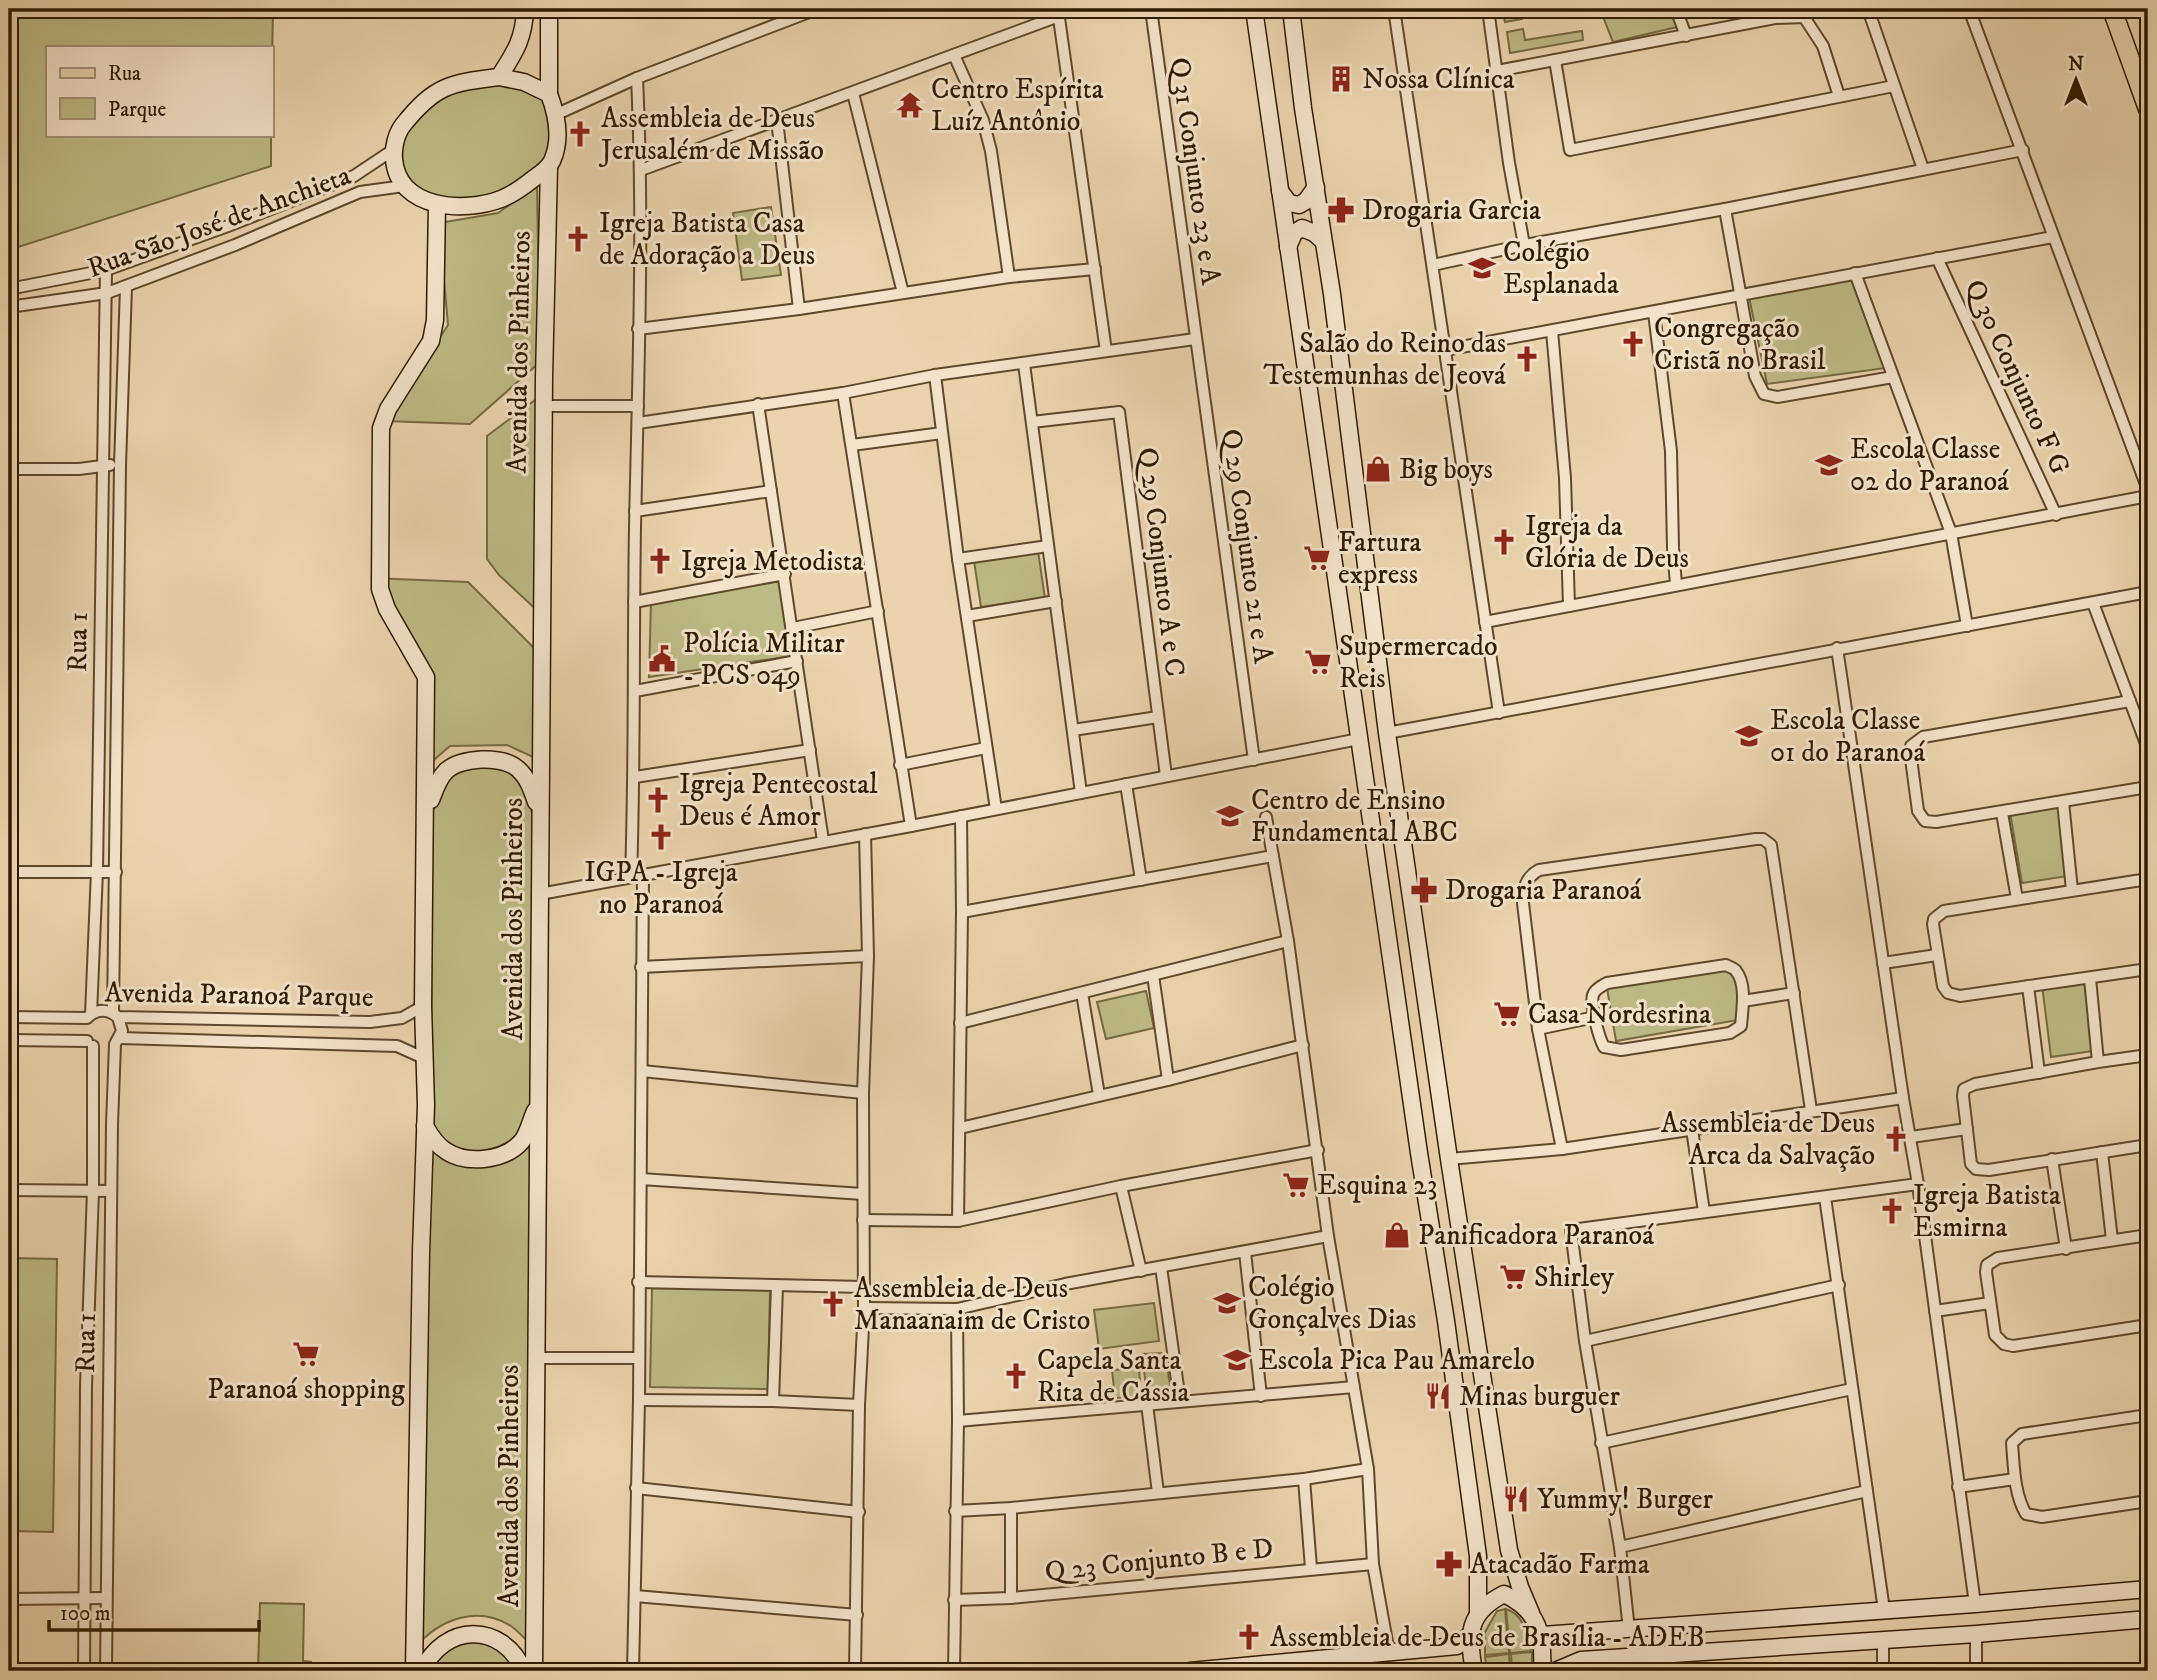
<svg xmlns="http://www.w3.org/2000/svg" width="2157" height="1680" viewBox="0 0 2157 1680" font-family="'IM FELL DW Pica',serif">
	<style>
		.green { fill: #bdbb85; stroke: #766b42; stroke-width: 2 }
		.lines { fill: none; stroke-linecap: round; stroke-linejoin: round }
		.street-casing { stroke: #5e492b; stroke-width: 14 }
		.secondary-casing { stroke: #2f1b00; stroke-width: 19 }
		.primary-casing { stroke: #2f1b00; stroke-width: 21 }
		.street { stroke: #f2e3ca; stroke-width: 10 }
		.secondary { stroke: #f2e3ca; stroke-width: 16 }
		.primary { stroke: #ebd4ad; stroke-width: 18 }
		.labels { text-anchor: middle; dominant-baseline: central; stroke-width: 6; stroke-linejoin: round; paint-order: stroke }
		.poi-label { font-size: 28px; fill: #2f1b00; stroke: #f2e3ca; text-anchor: start }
		.street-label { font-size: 28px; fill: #2f1b00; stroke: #f2e3ca }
	</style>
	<rect width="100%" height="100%" fill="#ebd4ad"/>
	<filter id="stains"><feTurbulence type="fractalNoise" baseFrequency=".00286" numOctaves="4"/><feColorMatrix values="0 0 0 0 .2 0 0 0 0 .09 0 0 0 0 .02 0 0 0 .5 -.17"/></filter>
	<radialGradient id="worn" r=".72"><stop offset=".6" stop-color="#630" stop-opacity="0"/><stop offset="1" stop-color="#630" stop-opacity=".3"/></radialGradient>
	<g class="green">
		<path d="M9,9H273L271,120V47H47V135H271V166L9,250Z"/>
		<path d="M1502,9H1526L1521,10L1522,19L1505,22Z"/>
		<path d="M1600,9H1671L1677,27L1613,42Z"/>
		<path d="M1523,29L1525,40L1582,31L1583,40L1510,53L1507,32Z"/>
		<path d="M497,82L526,88L545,97L552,115L549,156L515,187L470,200H438L418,193L398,167L405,130L440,96Z"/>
		<path d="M537,185L540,362L470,424L385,421L448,325L439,223L498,213Z"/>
		<path d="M771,207L781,275L742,280L733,213Z"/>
		<path d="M1858,275L1886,368L1767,384L1749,297Z"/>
		<path d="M543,394L542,615L499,575L487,559V436Z"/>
		<path d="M1038,551L1045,598L981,607L974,561Z"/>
		<path d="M372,578L468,582L535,649V758L507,745L450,746L428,765L432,684Z"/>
		<path d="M781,578L792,656L649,677L651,600Z"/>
		<path d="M483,765L512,771L526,787L533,818L532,1102L519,1136C498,1149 472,1159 449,1145C441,1140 436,1130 431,1122L432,814C443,782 447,770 483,765Z"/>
		<path d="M2063,804L2074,875L2022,883L2010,812Z"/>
		<path d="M1733,969L1744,1019L1616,1041L1607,988Z"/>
		<path d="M2084,980L2093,1051L2051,1057L2042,985Z"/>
		<path d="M1146,991L1154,1028L1106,1039L1097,1002Z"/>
		<path d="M533,1136L531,1645C525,1639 518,1631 511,1626C478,1606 444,1618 420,1642L427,1138L466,1164Z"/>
		<path d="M9,1258L57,1259L53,1532L9,1531Z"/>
		<path d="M652,1288L770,1290L768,1389L650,1387Z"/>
		<path d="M1154,1303L1159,1341L1099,1349L1094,1310Z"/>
		<path d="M1165,1353L1171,1391L1147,1395L1142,1354Z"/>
		<path d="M1139,1368L1141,1396L1115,1398L1112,1370Z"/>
		<path d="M260,1603L304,1604L303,1661L311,1662V1671H258Z"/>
		<path d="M1505,1609L1509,1653L1485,1655V1632L1497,1611Z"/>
		<path d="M1506,1609C1525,1615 1526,1634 1531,1651L1510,1653Z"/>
		<path d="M458,1637L495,1640L522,1671H423Z"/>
		<path d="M1532,1652V1671H1512L1511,1654Z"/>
		<path d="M1509,1654L1510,1671H1487L1485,1657Z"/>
	</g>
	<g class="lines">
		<g class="street-casing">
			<g id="street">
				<path d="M1151,9L1254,760"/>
				<path d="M1394,9L1499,713"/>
				<path d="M1488,9L1509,163L1524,245"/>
				<path d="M1676,9L1686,36"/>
				<path d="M1868,9L1923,169"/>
				<path d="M1969,9L2148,490"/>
				<path d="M1058,11L1106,351"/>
				<path d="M954,55L983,120L991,151L1009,277"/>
				<path d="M1555,60L1570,150L1894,86"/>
				<path d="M1497,71L1775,18L1804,17L1823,46L1839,96"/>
				<path d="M853,93L903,293"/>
				<path d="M557,114L637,78L817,9"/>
				<path d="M777,120L799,309"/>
				<path d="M641,170L1059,16"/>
				<path d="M1725,209L1755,376L1764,394L1777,397L1893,377"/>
				<path d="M1937,258L2056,515"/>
				<path d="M1433,265L1524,245L1725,209L2023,150"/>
				<path d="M1855,273L1951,533L1967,626"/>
				<path d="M9,289L106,270L228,226L354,176L393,150"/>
				<path d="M9,307L107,293L235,245L360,192L404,186"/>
				<path d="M1654,313L1671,451L1673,548L1676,584"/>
				<path d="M638,329L799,309L1009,277L1095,269"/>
				<path d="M1552,331L1565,478L1569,606"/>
				<path d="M1445,350L2053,237"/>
				<path d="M1024,364L1081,793"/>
				<path d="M935,375L958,559L996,809"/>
				<path d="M843,393L911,826"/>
				<path d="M758,404L823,841"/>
				<path d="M543,406H638"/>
				<path d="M1032,422L1119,412L1166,776"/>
				<path d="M638,423L843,393L935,375L1195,339"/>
				<path d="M852,445L942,433"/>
				<path d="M9,469H79L110,465"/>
				<path d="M635,511L771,491"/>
				<path d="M958,559L1048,546"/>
				<path d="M634,602L785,574"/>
				<path d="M2093,603L2148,749"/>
				<path d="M967,616L1056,601"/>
				<path d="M1485,622L2148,496"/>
				<path d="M793,628L878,611"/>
				<path d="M1837,648L1903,1098L1918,1184L1975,1604"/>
				<path d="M635,691L797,661"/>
				<path d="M2130,701L1923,737L1911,746L1910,751L1918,811L1925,821L1936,822L2148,787"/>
				<path d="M1073,730L1158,717"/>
				<path d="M1387,733L2148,592"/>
				<path d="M900,765L986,748"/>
				<path d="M635,777L810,750"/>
				<path d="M1126,784L1141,880"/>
				<path d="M2063,802L2072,890"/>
				<path d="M2002,813L2017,899"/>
				<path d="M1266,817L1288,941L1328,1236L1368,1469L1373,1564L1389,1653"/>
				<path d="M9,872H116"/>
				<path d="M631,877C635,761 633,645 635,528C638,378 644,228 637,78"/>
				<path d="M2148,879L1944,911L1934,919L1933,924L1943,986L1948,993L1960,996L2148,969"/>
				<path d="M540,894L911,826L1359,739"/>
				<path d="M962,912L1273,856"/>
				<path d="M1883,963L1937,955"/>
				<path d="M1726,965C1729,967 1734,968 1736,971C1747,984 1742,1011 1741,1026L1730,1033L1621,1050L1604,1047C1599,1038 1590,1005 1593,995C1595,989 1602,986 1607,983Z"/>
				<path d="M641,967L868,956"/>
				<path d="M1153,975L1168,1080"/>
				<path d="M2090,978L2098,1062"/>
				<path d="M2028,986L2039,1073"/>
				<path d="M1082,993L1099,1095"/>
				<path d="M1743,1001L1794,993"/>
				<path d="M113,1013L120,465L126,287"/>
				<path d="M91,1014L97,871L106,270"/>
				<path d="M9,1017L87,1018C97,1008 108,1009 118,1017L370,1022L402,1018L423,1006"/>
				<path d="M960,1023L1288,941"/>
				<path d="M1538,1029L1595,1017"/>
				<path d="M120,1038L397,1046L426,1059"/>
				<path d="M9,1040L87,1041"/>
				<path d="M2148,1055L2098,1062L1975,1084L1964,1089L1963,1096L1971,1164L1976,1169L1989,1170L2148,1145"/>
				<path d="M642,1071L863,1093"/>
				<path d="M960,1128L1168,1080L1303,1045"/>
				<path d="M1692,1129L1704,1212"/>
				<path d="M1911,1137L1967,1129"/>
				<path d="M1562,1149L1538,1029L1523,903C1523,888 1526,877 1539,870L1756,839H1763L1771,845L1811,1110"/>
				<path d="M2102,1152L2112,1240"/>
				<path d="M1449,1159L1562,1149L1903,1098"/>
				<path d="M2052,1159L2066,1249"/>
				<path d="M641,1179L863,1194"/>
				<path d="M1121,1186L1141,1271"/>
				<path d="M9,1190L111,1191"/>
				<path d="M1825,1197L1884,1610"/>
				<path d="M863,1220L958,1221L1121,1186L1318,1150"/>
				<path d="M958,1221L962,912L961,816"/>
				<path d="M2148,1235L1998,1258L1987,1265L1986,1272L1995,1335L2004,1344L2013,1346L2148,1325"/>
				<path d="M1245,1252L1261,1396"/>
				<path d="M1161,1267L1180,1401"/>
				<path d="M638,1282L864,1287"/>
				<path d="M864,1308L957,1309L1065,1284L1328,1236"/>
				<path d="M1935,1311L1990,1303"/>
				<path d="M1585,1341L1839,1285"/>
				<path d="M536,1358H638"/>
				<path d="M639,1400L773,1401L859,1405"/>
				<path d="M773,1401L777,1286"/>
				<path d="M1147,1404L1158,1493"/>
				<path d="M2148,1415L2022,1434L2012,1443C2014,1467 2014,1494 2026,1514L2042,1517L2148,1501"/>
				<path d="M958,1421L1354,1387"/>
				<path d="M1601,1443L1852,1389"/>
				<path d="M1304,1479L1311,1568"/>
				<path d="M1958,1487L2015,1479"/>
				<path d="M636,1488L859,1512"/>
				<path d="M1011,1508V1598"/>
				<path d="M955,1511L1011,1508L1304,1479L1368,1469"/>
				<path d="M1620,1547L1867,1491"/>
				<path d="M635,1596L857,1615"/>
				<path d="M9,1599L106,1598"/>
				<path d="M954,1600L1011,1598L1373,1564"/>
				<path d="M1629,1630L1620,1547L1585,1341L1571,1230L1918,1184"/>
				<path d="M1883,1639V1671"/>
				<path d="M84,1671L86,1386L93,1191V1046"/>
				<path d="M106,1671L112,1124L115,1044L122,1031L118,1017"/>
				<path d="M633,1671L639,1400L643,875"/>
				<path d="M855,1671L859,1405L864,1308L863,1093L868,956L865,834"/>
				<path d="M954,1671L958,1421L957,1309"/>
				<path d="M1630,1671V1656"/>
				<path d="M1976,1671V1634"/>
			</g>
		</g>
		<g class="secondary-casing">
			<g id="secondary">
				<path d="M549,9V94"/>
				<path d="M1254,9L1419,1153L1446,1321L1478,1556V1612"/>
				<path d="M1291,9L1303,108L1332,294L1387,733L1449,1159L1509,1550L1520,1587L1531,1613"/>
				<path d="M499,77L524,82L549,94C557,115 562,139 552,161C548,169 540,174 533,179C523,187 514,194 501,199C465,213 398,210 394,159C393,148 396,134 403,125C435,85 450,83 499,77Z"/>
				<path d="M499,77C515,52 524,39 525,9"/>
				<path d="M1280,191L1289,203L1299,205L1306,201L1316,187"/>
				<path d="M1288,247L1294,233L1302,228L1314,233L1323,241"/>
				<path d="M431,800C435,790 438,779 446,771C460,757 503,755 518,769C528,778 532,790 536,802"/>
				<path d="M425,1126C430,1135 436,1145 446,1151C467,1165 505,1161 522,1141C528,1133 531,1120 535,1111"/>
				<path d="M1542,1635L1975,1604L2148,1589"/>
				<path d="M414,1671L421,1252L426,1105L423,1006L426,677L387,609L380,589L381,428L388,409L431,341L435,320L437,205"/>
				<path d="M422,1671C444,1623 502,1621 524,1671"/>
				<path d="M534,1671L544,378L549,167"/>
				<path d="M1190,1671L1457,1646L1472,1633"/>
				<path d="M1474,1671C1467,1634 1468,1612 1504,1594C1539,1610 1544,1635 1542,1671"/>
				<path d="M1555,1671L1581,1660L1976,1634L2148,1619"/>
			</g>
		</g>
		<g class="primary-casing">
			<path id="primary" d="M2112,9L2148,109"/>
		</g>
		<use href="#street" class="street"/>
		<use href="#secondary" class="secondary"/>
		<use href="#primary" class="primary"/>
	</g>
	<defs>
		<g id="building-bare" transform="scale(2.1)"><path d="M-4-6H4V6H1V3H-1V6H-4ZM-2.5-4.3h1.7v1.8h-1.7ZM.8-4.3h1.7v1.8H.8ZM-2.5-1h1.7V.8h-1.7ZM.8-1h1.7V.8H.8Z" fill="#8f2418" stroke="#f2e3ca" stroke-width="2.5" paint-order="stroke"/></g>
		<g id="temple-bare" transform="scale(2.1)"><path d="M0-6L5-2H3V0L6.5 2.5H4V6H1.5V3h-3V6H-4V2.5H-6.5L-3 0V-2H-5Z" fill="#8f2418" stroke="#f2e3ca" stroke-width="2.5" paint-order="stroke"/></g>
		<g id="church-bare" transform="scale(2.1)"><path d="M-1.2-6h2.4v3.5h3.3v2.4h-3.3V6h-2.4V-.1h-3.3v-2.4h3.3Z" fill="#8f2418" stroke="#f2e3ca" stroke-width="2.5" paint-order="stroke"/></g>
		<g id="pharmacy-bare" transform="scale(2.1)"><path d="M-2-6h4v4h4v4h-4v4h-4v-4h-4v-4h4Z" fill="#8f2418" stroke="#f2e3ca" stroke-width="2.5" paint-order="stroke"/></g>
		<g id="school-bare" transform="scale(2.1)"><path d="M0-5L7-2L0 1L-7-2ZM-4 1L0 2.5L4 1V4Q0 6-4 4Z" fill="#8f2418" stroke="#f2e3ca" stroke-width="2.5" paint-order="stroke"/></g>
		<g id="shop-bare" transform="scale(2.1)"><path d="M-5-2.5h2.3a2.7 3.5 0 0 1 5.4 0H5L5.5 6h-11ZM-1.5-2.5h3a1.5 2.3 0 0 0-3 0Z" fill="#8f2418" stroke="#f2e3ca" stroke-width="2.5" paint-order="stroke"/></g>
		<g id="supermarket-bare" transform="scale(2.1)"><path d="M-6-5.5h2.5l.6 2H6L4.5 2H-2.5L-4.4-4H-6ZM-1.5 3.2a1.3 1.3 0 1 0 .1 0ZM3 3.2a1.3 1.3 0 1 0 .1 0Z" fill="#8f2418" stroke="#f2e3ca" stroke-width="2.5" paint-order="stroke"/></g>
		<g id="civic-bare" transform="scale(2.1)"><path d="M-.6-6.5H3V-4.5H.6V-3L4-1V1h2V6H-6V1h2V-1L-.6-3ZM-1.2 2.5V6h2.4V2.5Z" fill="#8f2418" stroke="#f2e3ca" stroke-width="2.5" paint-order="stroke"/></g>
		<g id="restaurant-bare" transform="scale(2.1)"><path d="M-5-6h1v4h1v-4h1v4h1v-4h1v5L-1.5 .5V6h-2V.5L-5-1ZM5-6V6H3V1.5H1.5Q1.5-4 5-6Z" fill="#8f2418" stroke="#f2e3ca" stroke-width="2.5" paint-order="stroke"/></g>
	</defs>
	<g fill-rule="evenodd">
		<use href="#building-bare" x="1341" y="79"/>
		<use href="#temple-bare" x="910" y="105"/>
		<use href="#church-bare" x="580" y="134"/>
		<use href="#pharmacy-bare" x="1341" y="210"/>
		<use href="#church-bare" x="578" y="239"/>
		<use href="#school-bare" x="1482" y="268"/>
		<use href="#church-bare" x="1633" y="344"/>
		<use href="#church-bare" x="1527" y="359"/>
		<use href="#school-bare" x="1829" y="465"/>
		<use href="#shop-bare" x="1378" y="469"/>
		<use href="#church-bare" x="1504" y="542"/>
		<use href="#supermarket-bare" x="1317" y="558"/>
		<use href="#church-bare" x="660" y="561"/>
		<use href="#civic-bare" x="662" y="659"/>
		<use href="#supermarket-bare" x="1318" y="662"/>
		<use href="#school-bare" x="1749" y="736"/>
		<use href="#church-bare" x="658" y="800"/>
		<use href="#school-bare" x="1230" y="816"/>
		<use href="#church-bare" x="661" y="837"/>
		<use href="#pharmacy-bare" x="1424" y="890"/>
		<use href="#supermarket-bare" x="1507" y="1014"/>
		<use href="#church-bare" x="1896" y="1139"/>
		<use href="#supermarket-bare" x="1296" y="1185"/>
		<use href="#church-bare" x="1892" y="1211"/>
		<use href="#shop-bare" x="1397" y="1235"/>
		<use href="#supermarket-bare" x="1513" y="1277"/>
		<use href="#school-bare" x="1227" y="1303"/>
		<use href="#church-bare" x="833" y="1304"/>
		<use href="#supermarket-bare" x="306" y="1354"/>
		<use href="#school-bare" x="1237" y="1360"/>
		<use href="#church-bare" x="1016" y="1376"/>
		<use href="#restaurant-bare" x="1438" y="1396"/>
		<use href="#restaurant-bare" x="1516" y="1499"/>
		<use href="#pharmacy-bare" x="1449" y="1564"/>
		<use href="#church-bare" x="1249" y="1637"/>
	</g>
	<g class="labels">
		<g class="poi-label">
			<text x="1362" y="79">Nossa Clínica</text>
			<text x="931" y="89">Centro Espírita<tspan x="931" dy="32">Luíz Antônio</tspan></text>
			<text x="601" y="118">Assembleia de Deus<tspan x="601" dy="32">Jerusalém de Missão</tspan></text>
			<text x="1362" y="210">Drogaria Garcia</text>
			<text x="599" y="223">Igreja Batista Casa<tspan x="599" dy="32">de Adoração a Deus</tspan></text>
			<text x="1503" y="252">Colégio<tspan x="1503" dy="32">Esplanada</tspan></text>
			<text x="1654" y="328">Congregação<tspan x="1654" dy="32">Cristã no Brasil</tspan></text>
			<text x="1506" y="343" text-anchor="end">Salão do Reino das<tspan x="1506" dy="32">Testemunhas de Jeová</tspan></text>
			<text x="1850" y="449">Escola Classe<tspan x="1850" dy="32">02 do Paranoá</tspan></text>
			<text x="1399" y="469">Big boys</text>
			<text x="1525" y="526">Igreja da<tspan x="1525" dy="32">Glória de Deus</tspan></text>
			<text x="1338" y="542">Fartura<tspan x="1338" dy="32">express</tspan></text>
			<text x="681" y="561">Igreja Metodista</text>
			<text x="683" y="643">Polícia Militar<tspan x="683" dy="32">- PCS 049</tspan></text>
			<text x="1339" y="646">Supermercado<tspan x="1339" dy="32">Reis</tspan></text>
			<text x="1770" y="720">Escola Classe<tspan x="1770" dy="32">01 do Paranoá</tspan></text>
			<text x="679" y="784">Igreja Pentecostal<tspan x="679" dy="32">Deus é Amor</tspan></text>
			<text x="1251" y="800">Centro de Ensino<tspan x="1251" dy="32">Fundamental ABC</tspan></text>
			<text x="661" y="872" text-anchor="middle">IGPA - Igreja<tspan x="661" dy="32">no Paranoá</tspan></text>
			<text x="1445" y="890">Drogaria Paranoá</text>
			<text x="1528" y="1014">Casa Nordesrina</text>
			<text x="1875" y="1123" text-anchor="end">Assembleia de Deus<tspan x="1875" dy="32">Arca da Salvação</tspan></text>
			<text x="1317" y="1185">Esquina 23</text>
			<text x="1913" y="1195">Igreja Batista<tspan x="1913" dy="32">Esmirna</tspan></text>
			<text x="1418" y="1235">Panificadora Paranoá</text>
			<text x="1534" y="1277">Shirley</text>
			<text x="1248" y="1287">Colégio<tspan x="1248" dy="32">Gonçalves Dias</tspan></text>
			<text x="854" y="1288">Assembleia de Deus<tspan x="854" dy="32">Manaanaim de Cristo</tspan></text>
			<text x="1037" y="1360">Capela Santa<tspan x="1037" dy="32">Rita de Cássia</tspan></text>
			<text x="1258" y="1360">Escola Pica Pau Amarelo</text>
			<text x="306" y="1389" text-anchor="middle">Paranoá shopping</text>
			<text x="1459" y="1396">Minas burguer</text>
			<text x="1537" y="1499">Yummy! Burger</text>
			<text x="1470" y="1564">Atacadão Farma</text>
			<text x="1270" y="1637">Assembleia de Deus de Brasília - ADEB</text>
		</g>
		<g class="street-label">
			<text transform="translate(1195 171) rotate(82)">Q 31 Conjunto 23 e A</text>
			<text transform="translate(219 222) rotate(-20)">Rua São José de Anchieta</text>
			<text transform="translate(519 352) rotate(-89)">Avenida dos Pinheiros</text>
			<text transform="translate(2017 377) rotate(65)">Q 30 Conjunto F G</text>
			<text transform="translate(1247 546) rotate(82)">Q 29 Conjunto 21 e A</text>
			<text transform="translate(1161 562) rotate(83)">Q 29 Conjunto A e C</text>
			<text transform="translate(78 642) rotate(-89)">Rua 1</text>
			<text transform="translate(513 919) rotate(-90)">Avenida dos Pinheiros</text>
			<text transform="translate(239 995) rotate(1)">Avenida Paranoá Parque</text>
			<text transform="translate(86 1343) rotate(-89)">Rua 1</text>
			<text transform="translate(509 1486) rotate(-90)">Avenida dos Pinheiros</text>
			<text transform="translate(1159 1560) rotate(-6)">Q 23 Conjunto B e D</text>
		</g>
	</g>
	<rect width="2157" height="1680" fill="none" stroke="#ebd4ad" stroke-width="35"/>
	<rect x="10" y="10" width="2136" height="1659" fill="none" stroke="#2f1b00" stroke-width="3.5"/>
	<rect x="18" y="18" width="2122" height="1645" fill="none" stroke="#2f1b00" stroke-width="2"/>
	<rect x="46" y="46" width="228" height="91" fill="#f2e3ca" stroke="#a49379" stroke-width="2"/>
	<rect x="60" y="68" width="35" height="10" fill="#ebd4ad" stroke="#a49379" stroke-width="2"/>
	<text x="108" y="80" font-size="21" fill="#2f1b00">Rua</text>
	<rect x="60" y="98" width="35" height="21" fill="#bdbb85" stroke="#a49379" stroke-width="2"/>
	<text x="108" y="116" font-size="21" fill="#2f1b00">Parque</text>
	<g transform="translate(2076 80)" stroke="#f2e3ca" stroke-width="5" paint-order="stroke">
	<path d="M0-5L12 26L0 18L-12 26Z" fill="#2f1b00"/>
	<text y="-10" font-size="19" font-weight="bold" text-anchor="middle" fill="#2f1b00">N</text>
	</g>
	<path d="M49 1620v10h210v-10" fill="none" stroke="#2f1b00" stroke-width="3.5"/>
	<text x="60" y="1620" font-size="21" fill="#2f1b00" stroke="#f2e3ca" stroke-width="5" paint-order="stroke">100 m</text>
	<rect width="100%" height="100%" filter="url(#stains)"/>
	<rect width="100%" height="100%" fill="url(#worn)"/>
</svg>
